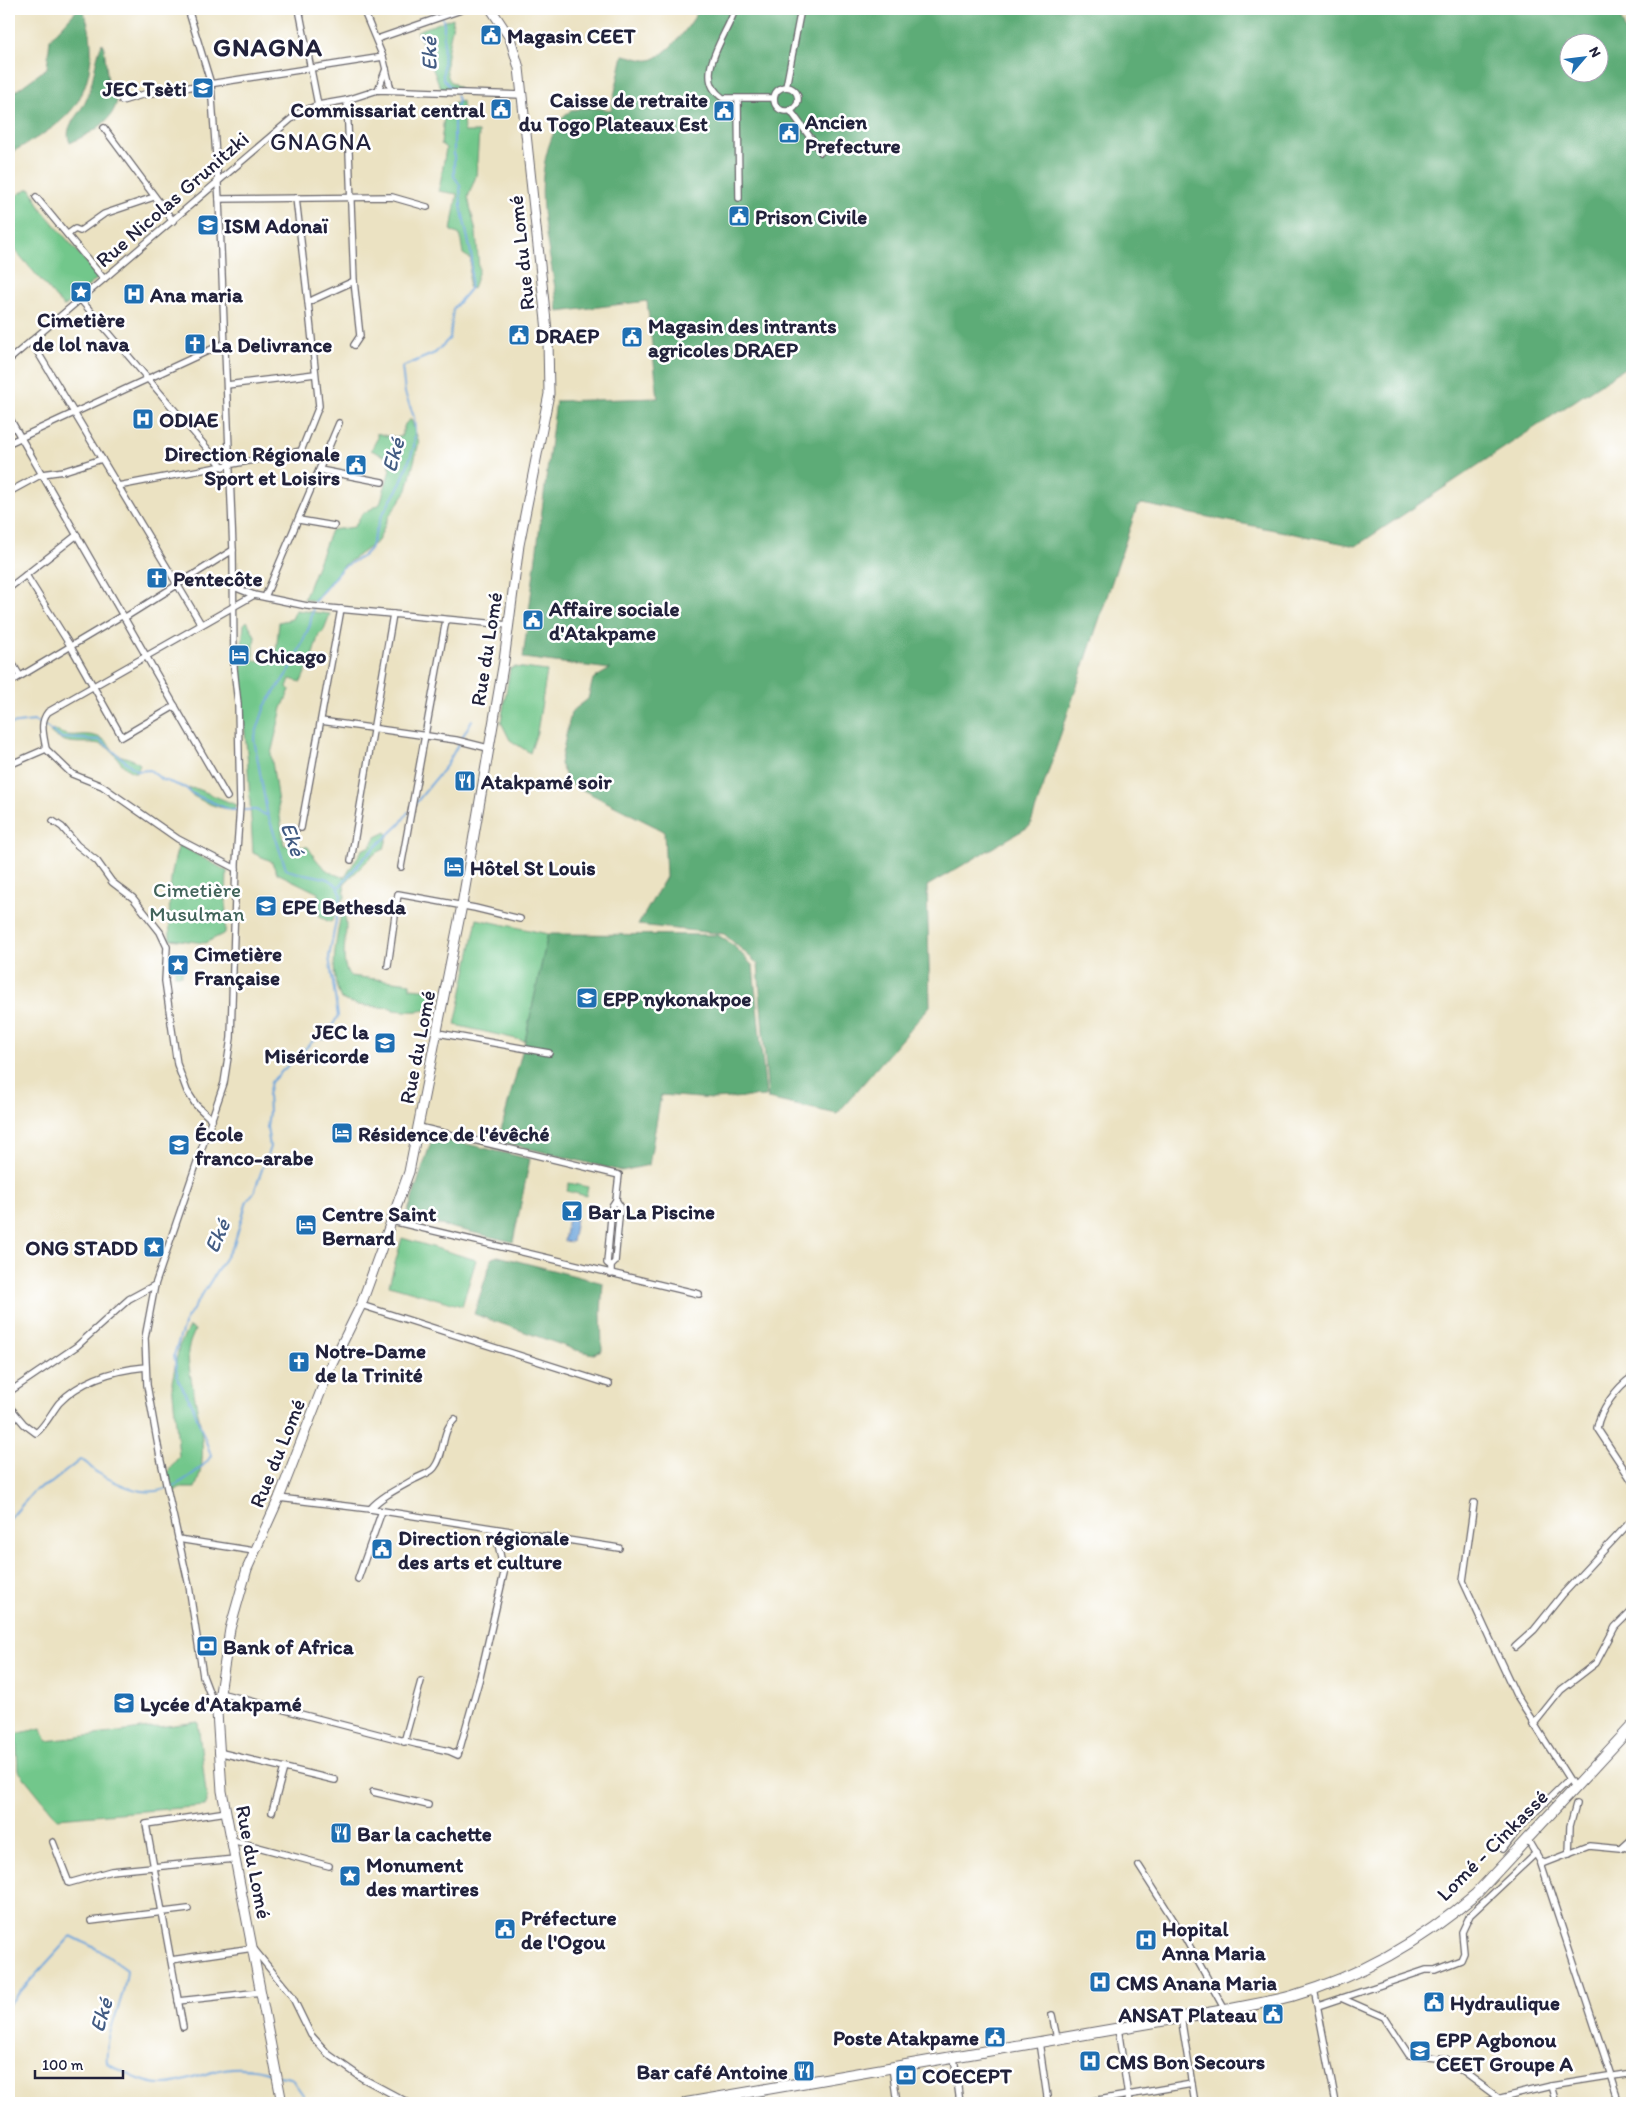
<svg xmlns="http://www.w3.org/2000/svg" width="1641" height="2112" viewBox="0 0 1641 2112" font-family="Itim,sans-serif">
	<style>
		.green { fill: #72c78b; stroke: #4a7463 }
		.forest { fill: #5dac77; stroke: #406759; fill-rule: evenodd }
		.water { fill: #6ca4db; stroke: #47638b }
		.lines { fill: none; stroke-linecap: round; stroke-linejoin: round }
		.stream { stroke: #6ca4db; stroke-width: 2 }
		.minor-casing { stroke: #68656a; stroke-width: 8 }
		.primary-casing { stroke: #68656a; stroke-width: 11 }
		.trunk-casing { stroke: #68656a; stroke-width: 12 }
		.minor { stroke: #fff; stroke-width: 5.5 }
		.primary { stroke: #fff; stroke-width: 9 }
		.trunk { stroke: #fff; stroke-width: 10 }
		.labels { text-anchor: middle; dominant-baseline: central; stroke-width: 5; stroke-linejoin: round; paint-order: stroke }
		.poi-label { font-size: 21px; font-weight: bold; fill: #22223b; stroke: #fff; text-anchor: start }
		.street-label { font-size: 21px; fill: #22223b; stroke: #fff }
		.park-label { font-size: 21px; fill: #42645b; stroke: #fff }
		.water-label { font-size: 22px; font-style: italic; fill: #435c83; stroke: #fff }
		.quarter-label { font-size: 24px; letter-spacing: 1px; fill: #22223b; stroke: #fff }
		.district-label { font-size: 26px; font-weight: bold; letter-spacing: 1px; fill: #22223b; stroke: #fff }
	</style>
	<rect width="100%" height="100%" fill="#fff"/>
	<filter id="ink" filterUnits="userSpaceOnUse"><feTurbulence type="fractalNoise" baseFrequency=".02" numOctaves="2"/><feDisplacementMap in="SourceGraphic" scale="10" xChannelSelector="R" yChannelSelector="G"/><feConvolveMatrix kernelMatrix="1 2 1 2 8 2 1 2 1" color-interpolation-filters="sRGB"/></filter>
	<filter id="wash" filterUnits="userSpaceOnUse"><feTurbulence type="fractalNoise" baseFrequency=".0096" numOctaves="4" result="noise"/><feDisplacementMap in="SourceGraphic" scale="20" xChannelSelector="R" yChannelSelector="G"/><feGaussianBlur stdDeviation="1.12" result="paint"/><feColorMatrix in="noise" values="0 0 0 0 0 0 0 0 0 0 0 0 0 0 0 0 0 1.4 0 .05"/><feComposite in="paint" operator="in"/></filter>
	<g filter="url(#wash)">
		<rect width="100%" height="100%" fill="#ebe2c2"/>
		<g class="green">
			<path d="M453,18C453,36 441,61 449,79C451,84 457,84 460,89H441L417,31Z"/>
			<path d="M462,101L464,132H479L476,176L468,197L476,232L479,270L473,289L468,287L471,259L463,254L460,235L451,231L457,194L439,191L446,148L441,144L445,107Z"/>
			<path d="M27,189H31L42,210L99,277L64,307L9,243V200Z"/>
			<path d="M411,419L419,442L407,490L388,518L378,541L342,567L314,601L304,599L331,530L354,527L362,514L380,504L390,470L388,458L371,450L377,439V433L387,436L401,437L405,424Z"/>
			<path d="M296,610L330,614L323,632L319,634L312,657L301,682L290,679L287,687L290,690L282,708L271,754L284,845L308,847C317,862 327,875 345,877L362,850L371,846L376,837L386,832L388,835L384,849L373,855L344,884L345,898L337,904L333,920L330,922L320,917L318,893L277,873L271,861L253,853L247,752L242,705L241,656L244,624L247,621L255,636L253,660L275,664L279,622L292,619Z"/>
			<path d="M515,667L547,671L537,732L530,753L510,740L501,722L510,669Z"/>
			<path d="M54,730C73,740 78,732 95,736C111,740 110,751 119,755C127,758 132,758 140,764L137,773C120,770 118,753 105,746C88,738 68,750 50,732Z"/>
			<path d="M189,788L198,789L236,805L235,808C221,811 201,801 190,794Z"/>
			<path d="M179,845L227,871L225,933L205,943L170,939C169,907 168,876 179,845Z"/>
			<path d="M342,908C353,928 336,958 350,976L410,983V988L433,990C447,1017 406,1011 393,1010L392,1008L357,1005L341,999C328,970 337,939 342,908Z"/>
			<path d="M477,919L548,934L525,1041L455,1025Z"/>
			<rect x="175" y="955" width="7" height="20"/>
			<path d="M569,1183L588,1187L586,1196L567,1191Z"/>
			<path d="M402,1238L476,1260L462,1306L389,1285Z"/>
			<path d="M189,1327L195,1330C192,1338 187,1347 188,1356C191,1399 214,1446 195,1488H178L172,1496L167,1473L179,1456L172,1382L179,1346Z"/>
			<path d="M198,1722L207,1802L205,1806L57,1818L18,1770L16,1734L41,1728L47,1741Z"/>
		</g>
		<g class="forest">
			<path d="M78,9H82C97,37 93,81 74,107C59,128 30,141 9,154V96L47,68L50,39Z"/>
			<path d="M699,9H1617L1632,48V363L1356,546L1142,504L1137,507L1030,826L927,886L930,1006L837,1114L768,1099L758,964L724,934L638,925L666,877L664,831L569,783L560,764L571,712L588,699L593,679L610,669L523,658L556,401L658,398L647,301L558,312C553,254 529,194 552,137C555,130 559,119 566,114C579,105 596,108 611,110L623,55C631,56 643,61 650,60C667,56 692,24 699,9ZM1568,42H1598V72H1568Z"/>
			<path d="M102,43L104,47L108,82H118C121,118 99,129 70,143C63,126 78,117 85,102C94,84 94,62 102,43Z"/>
			<path d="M548,934L718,935L734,946L753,966L766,1096L713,1099L661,1095L649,1165L621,1171L498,1141L525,1041Z"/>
			<path d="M433,1136L530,1159L513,1242L406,1217Z"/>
			<path d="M498,1256L603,1283L601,1313L602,1351L594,1354L576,1350L474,1314L492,1258Z"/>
		</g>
		<path class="water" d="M568,1218L576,1219L572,1242L564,1241Z"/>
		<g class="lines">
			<g class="stream">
				<path d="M440,9L444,24L443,79L454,91"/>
				<path d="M9,724L34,721L41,724"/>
				<path d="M45,726L61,738L100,740L137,771L150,770L161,779L186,788L191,793L230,810H256L268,816"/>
				<path d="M415,804L446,766L472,720"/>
				<path d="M339,887L363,859L400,824L408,812"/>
				<path d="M9,1520L35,1490L51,1483L80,1460C88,1461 91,1470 98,1473C128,1490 153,1501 184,1480C193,1474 208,1464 211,1455L192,1404L178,1380L174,1355L185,1322L234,1244L247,1201L254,1192L270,1147L267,1127L269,1112L268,1095L271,1082L315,1039L325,1038L338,1016L329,957L341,895C337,871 302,878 286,869L267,812L254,739L265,706L291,668L310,625L314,602L342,568L363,556L370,549L381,517L401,483L414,447L415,432L414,417L405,393L402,367L435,353L450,338L453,309L470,289L472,258L461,206L460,185L454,176V118L458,100L456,95"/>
				<path d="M9,2004L71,1936L99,1950L127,1970C125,2002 104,2031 107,2063C125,2072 144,2085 164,2084C180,2084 194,2077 209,2073C229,2066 253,2066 273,2074"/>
				<path d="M279,2076L291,2078L309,2103"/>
			</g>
		</g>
	</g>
	<g filter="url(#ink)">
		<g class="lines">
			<g class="minor-casing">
				<g id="minor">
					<path d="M188,9L211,84L219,199L233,550L234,668L238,704L240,806L236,863L231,1038L224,1083L155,1285L145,1338L147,1385L160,1457L189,1586L203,1676L216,1710"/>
					<path d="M299,9L318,105"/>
					<path d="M363,9L383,57L391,90"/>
					<path d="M735,9C727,36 691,77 723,98H774"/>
					<path d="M377,39L464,9"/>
					<path d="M786,87L801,9"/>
					<circle cx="786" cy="99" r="12"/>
					<path d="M378,90L386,69"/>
					<path d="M738,100L739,198"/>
					<path d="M122,101L145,94L383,57"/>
					<path d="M790,110L821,152"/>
					<path d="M104,128L173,221"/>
					<path d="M36,197L104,279"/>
					<path d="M296,198L308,302"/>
					<path d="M219,199L392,197L427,207"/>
					<path d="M68,234L75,229L80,231L104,214L154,197"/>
					<path d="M80,299L223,467"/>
					<path d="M31,341L201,624"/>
					<path d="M354,345L360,336L354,281"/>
					<path d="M9,360L297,114L318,105L347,100L378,90L521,95"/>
					<path d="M227,385L315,374"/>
					<path d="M9,417L227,797"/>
					<path d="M9,443L225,343"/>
					<path d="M320,470L382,482"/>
					<path d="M118,486L301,451L319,406L308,302L354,281L347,100"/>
					<path d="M9,492L42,474L64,471L102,459"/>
					<path d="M299,520L334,526"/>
					<path d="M26,575L71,647L122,737L175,706"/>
					<path d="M234,587L254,595L307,606L508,625"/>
					<path d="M9,588L77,535"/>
					<path d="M265,597L339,423"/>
					<path d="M124,618L233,550"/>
					<path d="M9,658L20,676"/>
					<path d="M9,683L123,615"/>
					<path d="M321,721L456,740L488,748"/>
					<path d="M46,749C44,736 39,723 48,712L254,595"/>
					<path d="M9,765L46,749L72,774L102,786L178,839L236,869"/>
					<path d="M53,821L62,827L77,845L97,861L112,882L133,898L160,932L167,947L165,981L177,1064L187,1091L196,1105L212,1120"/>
					<path d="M301,828L341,609"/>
					<path d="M351,860L393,614"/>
					<path d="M401,867L446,620"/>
					<path d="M388,966L398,894L475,908L520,919"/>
					<path d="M438,1033L549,1053"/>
					<path d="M419,1127L619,1175L616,1200L612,1206L607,1263L611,1266V1274"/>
					<path d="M392,1221L699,1294"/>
					<path d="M611,1266L615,1262L620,1206L616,1200"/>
					<path d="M361,1305L609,1384"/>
					<path d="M1632,1377C1617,1387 1600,1410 1597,1428L1632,1481"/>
					<path d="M9,1392L77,1346L129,1299L155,1285"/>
					<path d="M9,1406L24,1424L36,1433C46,1425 51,1413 59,1403C81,1380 114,1370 146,1367"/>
					<path d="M279,1498L370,1509L619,1548"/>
					<path d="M1474,1503L1463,1581L1516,1695L1574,1787"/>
					<path d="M370,1509C382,1496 399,1488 415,1479C420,1476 430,1473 434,1468C446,1453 440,1432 455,1419"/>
					<path d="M178,1539L254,1551"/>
					<path d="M358,1579L382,1511"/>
					<path d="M1515,1647L1534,1630L1563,1594L1632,1520"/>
					<path d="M220,1693L416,1744L449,1751L458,1755L480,1677L504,1573L495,1529"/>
					<path d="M1533,1725L1561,1690L1596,1663L1615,1627L1632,1610"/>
					<path d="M404,1742L421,1681"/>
					<path d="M218,1752L335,1780"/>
					<path d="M373,1792L428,1805"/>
					<path d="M272,1812L284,1768"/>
					<path d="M1527,1839L1540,1861L1620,2103"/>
					<path d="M232,1840L329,1866"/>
					<path d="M53,1842L69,1883L111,1871L235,1859"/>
					<path d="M1624,1847L1632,1849"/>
					<path d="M1503,1849L1521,1826L1568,1780"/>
					<path d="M1569,1854L1570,1826L1576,1804"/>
					<path d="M1540,1861L1545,1863L1589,1846L1621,1849L1632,1839"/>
					<path d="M1139,1866L1185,1938L1225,2010"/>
					<path d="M91,1921L188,1909"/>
					<path d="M171,1960L253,1948L292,1996L311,2035L328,2054L362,2078L409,2103"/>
					<path d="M1314,1989L1336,2103"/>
					<path d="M1341,1998L1384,2017L1409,2055L1446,2059L1500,2099L1501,2103"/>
					<path d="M178,2001L261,1992"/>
					<path d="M1318,2006L1426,1970H1435L1461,1960L1464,1953L1462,1932L1470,1915L1536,1853"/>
					<path d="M1052,2015L1057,2038"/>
					<path d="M1181,2017L1195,2103"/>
					<path d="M183,2027L146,1824L227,1812"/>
					<path d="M1118,2028L1129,2103"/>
					<path d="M1039,2042L1048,2103"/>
					<path d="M954,2057L960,2103"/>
					<path d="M892,2067L897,2103"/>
					<path d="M1551,2086L1556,2103"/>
					<path d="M1081,2103L1192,2084"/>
					<path d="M1480,2103L1551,2086L1632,2073"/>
				</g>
			</g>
			<g class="primary-casing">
				<path id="primary" d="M282,2103L222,1791L217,1712L230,1629L247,1569L279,1498L330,1368L361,1305L409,1172L462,905L504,661L519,545L549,394L548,340L519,68L510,38L491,9"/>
			</g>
			<g class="trunk-casing">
				<path id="trunk" d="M686,2103L1225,2010C1247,2006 1270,2002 1292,1996C1361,1976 1422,1941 1476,1894L1632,1726"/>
			</g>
			<use href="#minor" class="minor"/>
			<use href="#primary" class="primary"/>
			<use href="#trunk" class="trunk"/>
		</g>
	</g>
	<defs>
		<g id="civic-square" transform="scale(1.125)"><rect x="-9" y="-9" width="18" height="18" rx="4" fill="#1f6fb2" stroke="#fff"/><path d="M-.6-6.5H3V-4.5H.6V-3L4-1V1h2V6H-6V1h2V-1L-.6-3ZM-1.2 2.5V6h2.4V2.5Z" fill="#fff"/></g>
		<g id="school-square" transform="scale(1.125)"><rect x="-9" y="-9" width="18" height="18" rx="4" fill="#1f6fb2" stroke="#fff"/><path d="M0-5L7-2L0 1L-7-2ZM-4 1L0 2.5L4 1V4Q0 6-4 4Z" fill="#fff"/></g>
		<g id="university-square" transform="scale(1.125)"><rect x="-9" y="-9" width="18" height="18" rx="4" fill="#1f6fb2" stroke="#fff"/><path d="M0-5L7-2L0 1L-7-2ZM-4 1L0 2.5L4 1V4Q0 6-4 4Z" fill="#fff"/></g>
		<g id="sight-square" transform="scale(1.125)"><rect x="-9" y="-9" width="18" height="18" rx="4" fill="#1f6fb2" stroke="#fff"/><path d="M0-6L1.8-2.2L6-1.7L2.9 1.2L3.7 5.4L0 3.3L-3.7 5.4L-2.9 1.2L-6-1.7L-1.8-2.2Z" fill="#fff"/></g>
		<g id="hospital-square" transform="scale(1.125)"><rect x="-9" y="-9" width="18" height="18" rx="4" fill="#1f6fb2" stroke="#fff"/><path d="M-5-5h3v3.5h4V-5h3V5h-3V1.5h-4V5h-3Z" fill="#fff"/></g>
		<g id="church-square" transform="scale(1.125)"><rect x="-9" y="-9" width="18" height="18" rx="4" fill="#1f6fb2" stroke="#fff"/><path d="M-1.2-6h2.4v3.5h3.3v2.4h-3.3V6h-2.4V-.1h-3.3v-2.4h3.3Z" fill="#fff"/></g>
		<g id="hotel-square" transform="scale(1.125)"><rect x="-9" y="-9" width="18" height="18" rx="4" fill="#1f6fb2" stroke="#fff"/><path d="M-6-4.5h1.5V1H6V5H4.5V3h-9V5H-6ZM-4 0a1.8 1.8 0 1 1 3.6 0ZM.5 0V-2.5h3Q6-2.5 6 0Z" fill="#fff"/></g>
		<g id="restaurant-square" transform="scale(1.125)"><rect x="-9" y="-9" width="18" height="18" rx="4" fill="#1f6fb2" stroke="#fff"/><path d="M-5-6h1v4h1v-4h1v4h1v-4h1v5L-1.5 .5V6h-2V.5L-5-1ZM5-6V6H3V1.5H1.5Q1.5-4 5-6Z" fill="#fff"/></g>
		<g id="bar-square" transform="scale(1.125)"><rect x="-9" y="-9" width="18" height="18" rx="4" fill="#1f6fb2" stroke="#fff"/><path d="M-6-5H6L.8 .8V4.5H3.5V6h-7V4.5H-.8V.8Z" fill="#fff"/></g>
		<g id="bank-square" transform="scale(1.125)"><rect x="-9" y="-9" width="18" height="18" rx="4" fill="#1f6fb2" stroke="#fff"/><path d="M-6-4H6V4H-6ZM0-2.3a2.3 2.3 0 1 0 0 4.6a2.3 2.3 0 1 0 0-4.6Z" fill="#fff"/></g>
	</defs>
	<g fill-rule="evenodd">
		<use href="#civic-square" x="491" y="35"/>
		<use href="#school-square" x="203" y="88"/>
		<use href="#civic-square" x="501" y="109"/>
		<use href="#civic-square" x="724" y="111"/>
		<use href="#civic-square" x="789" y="133"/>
		<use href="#civic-square" x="739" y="216"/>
		<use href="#university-square" x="208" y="225"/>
		<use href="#sight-square" x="81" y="292"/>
		<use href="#hospital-square" x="134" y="294"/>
		<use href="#civic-square" x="519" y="335"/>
		<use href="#civic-square" x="632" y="337"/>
		<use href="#church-square" x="195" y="344"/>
		<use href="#hospital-square" x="143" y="419"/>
		<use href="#civic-square" x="356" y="465"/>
		<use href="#church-square" x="157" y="578"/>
		<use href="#civic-square" x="533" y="620"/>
		<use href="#hotel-square" x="239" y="655"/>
		<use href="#restaurant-square" x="465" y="781"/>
		<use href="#hotel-square" x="454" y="867"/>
		<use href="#school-square" x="266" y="906"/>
		<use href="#sight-square" x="178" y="965"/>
		<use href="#school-square" x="587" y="998"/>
		<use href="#school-square" x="385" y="1043"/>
		<use href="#hotel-square" x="342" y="1133"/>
		<use href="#school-square" x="179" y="1145"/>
		<use href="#bar-square" x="572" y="1211"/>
		<use href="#hotel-square" x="306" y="1225"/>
		<use href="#sight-square" x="154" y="1247"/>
		<use href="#church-square" x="299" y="1362"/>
		<use href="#civic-square" x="382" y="1549"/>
		<use href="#bank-square" x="207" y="1646"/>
		<use href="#school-square" x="124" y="1703"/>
		<use href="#restaurant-square" x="341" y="1833"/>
		<use href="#sight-square" x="350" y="1876"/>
		<use href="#civic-square" x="505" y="1929"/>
		<use href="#hospital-square" x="1146" y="1940"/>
		<use href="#hospital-square" x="1100" y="1982"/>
		<use href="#civic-square" x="1434" y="2002"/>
		<use href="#civic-square" x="1273" y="2014"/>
		<use href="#civic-square" x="995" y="2037"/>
		<use href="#school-square" x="1420" y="2051"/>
		<use href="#hospital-square" x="1090" y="2061"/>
		<use href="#restaurant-square" x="804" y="2071"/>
		<use href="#bank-square" x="906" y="2075"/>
	</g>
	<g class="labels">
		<g class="poi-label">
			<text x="507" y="35">Magasin CEET</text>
			<text x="187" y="88" text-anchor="end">JEC Tsèti</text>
			<text x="708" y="99" text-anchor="end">Caisse de retraite<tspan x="708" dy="24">du Togo Plateaux Est</tspan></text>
			<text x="485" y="109" text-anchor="end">Commissariat central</text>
			<text x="805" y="121">Ancien<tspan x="805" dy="24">Prefecture</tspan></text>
			<text x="755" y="216">Prison Civile</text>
			<text x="224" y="225">ISM Adonaï</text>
			<text x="150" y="294">Ana maria</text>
			<text x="81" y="319" text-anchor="middle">Cimetière<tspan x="81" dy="24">de lol nava</tspan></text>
			<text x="648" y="325">Magasin des intrants<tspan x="648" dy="24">agricoles DRAEP</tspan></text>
			<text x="535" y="335">DRAEP</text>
			<text x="211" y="344">La Delivrance</text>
			<text x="159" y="419">ODIAE</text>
			<text x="340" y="453" text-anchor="end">Direction Régionale<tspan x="340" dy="24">Sport et Loisirs</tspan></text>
			<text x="173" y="578">Pentecôte</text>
			<text x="549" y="608">Affaire sociale<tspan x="549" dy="24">d'Atakpame</tspan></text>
			<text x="255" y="655">Chicago</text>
			<text x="481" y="781">Atakpamé soir</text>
			<text x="470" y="867">Hôtel St Louis</text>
			<text x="282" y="906">EPE Bethesda</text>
			<text x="194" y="953">Cimetière<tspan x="194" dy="24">Française</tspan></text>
			<text x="603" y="998">EPP nykonakpoe</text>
			<text x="369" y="1031" text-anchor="end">JEC la<tspan x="369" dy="24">Miséricorde</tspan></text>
			<text x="195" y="1133">École<tspan x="195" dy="24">franco-arabe</tspan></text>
			<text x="358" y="1133">Résidence de l'évêché</text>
			<text x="588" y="1211">Bar La Piscine</text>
			<text x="322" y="1213">Centre Saint<tspan x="322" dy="24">Bernard</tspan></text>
			<text x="138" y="1247" text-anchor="end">ONG STADD</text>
			<text x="315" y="1350">Notre-Dame<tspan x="315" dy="24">de la Trinité</tspan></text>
			<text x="398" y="1537">Direction régionale<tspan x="398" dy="24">des arts et culture</tspan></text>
			<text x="223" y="1646">Bank of Africa</text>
			<text x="140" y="1703">Lycée d'Atakpamé</text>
			<text x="357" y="1833">Bar la cachette</text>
			<text x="366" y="1864">Monument<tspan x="366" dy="24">des martires</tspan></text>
			<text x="521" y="1917">Préfecture<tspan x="521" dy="24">de l'Ogou</tspan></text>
			<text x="1162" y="1928">Hopital<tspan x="1162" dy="24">Anna Maria</tspan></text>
			<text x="1116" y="1982">CMS Anana Maria</text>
			<text x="1450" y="2002">Hydraulique</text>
			<text x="1257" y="2014" text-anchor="end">ANSAT Plateau</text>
			<text x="979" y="2037" text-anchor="end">Poste Atakpame</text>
			<text x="1436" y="2039">EPP Agbonou<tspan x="1436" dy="24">CEET Groupe A</tspan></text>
			<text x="1106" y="2061">CMS Bon Secours</text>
			<text x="788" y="2071" text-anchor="end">Bar café Antoine</text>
			<text x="922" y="2075">COECEPT</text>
		</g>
		<g class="street-label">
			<text transform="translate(172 199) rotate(-41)">Rue Nicolas Grunitzki</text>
			<text transform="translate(521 253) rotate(-96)">Rue du Lomé</text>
			<text transform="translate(486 649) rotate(-81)">Rue du Lomé</text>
			<text transform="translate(417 1047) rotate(-79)">Rue du Lomé</text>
			<text transform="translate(277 1453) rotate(-68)">Rue du Lomé</text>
			<text transform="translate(1492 1845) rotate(-45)">Lomé - Cinkassé</text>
			<text transform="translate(254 1862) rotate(79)">Rue du Lomé</text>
		</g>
		<g class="park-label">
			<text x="197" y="889">Cimetière<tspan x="197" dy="24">Musulman</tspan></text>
		</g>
		<g class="water-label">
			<text transform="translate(429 54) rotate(-91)">Eké</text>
			<text transform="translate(393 455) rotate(-74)">Eké</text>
			<text transform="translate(293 839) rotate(70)">Eké</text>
			<text transform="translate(217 1236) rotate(-66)">Eké</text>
			<text transform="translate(101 2015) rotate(-73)">Eké</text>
		</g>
		<g class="quarter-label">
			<text x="321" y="141">GNAGNA</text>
		</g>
		<g class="district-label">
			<text x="268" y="47">GNAGNA</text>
		</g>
	</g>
	<rect width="1641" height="2112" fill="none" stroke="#fff" stroke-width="30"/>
	<g transform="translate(1584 58) rotate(62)"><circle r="24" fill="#ffffff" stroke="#a7a7b1"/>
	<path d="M0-4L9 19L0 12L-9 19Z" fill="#1f6fb2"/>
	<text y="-8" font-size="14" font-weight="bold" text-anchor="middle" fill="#22223b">N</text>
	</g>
	<path d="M35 2070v8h88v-8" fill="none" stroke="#22223b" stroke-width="2.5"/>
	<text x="42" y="2070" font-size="15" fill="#22223b" stroke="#ffffff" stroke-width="4" paint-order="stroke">100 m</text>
</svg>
